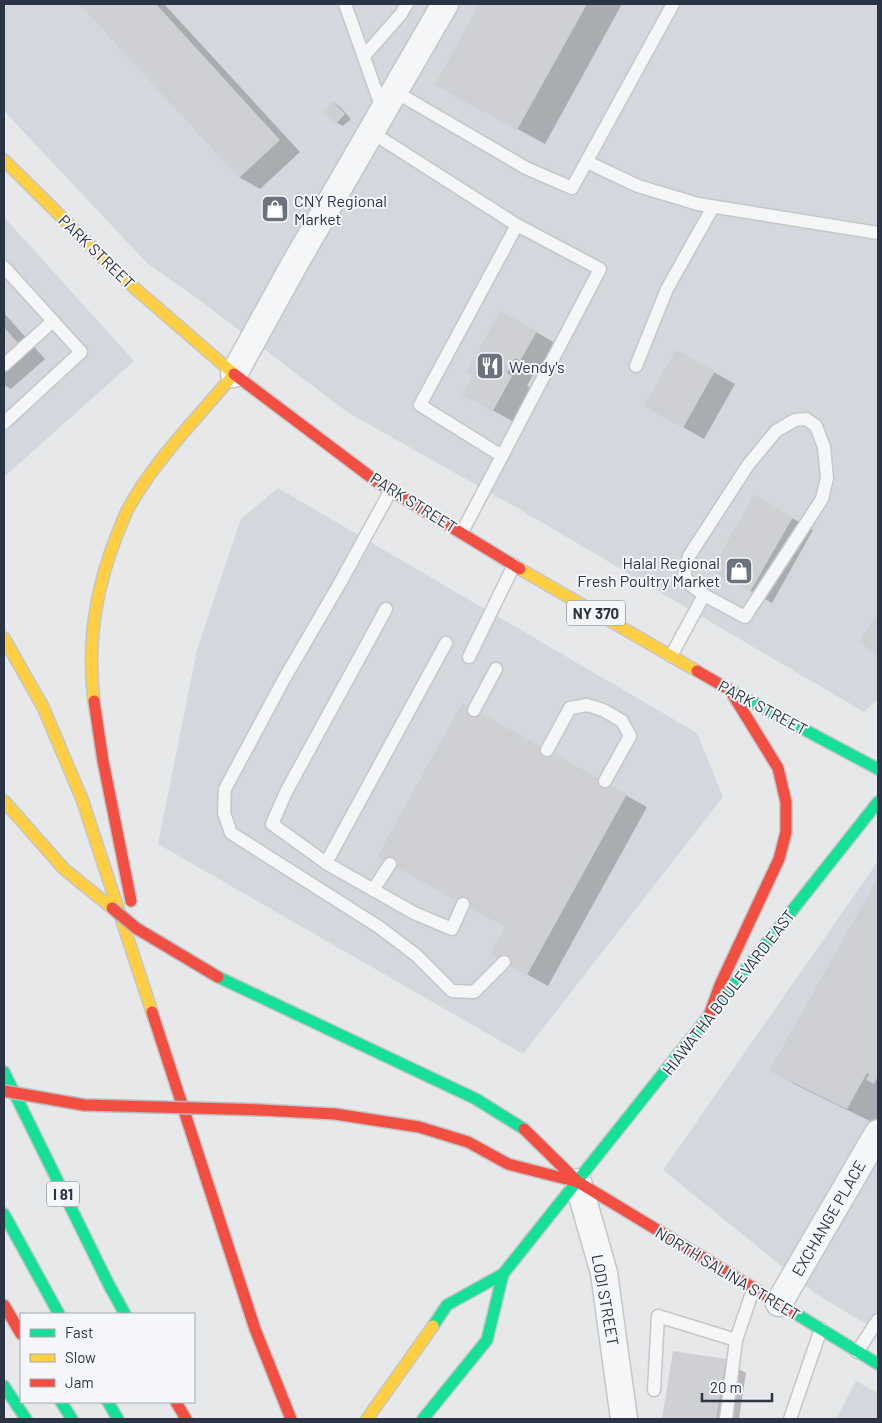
<svg xmlns="http://www.w3.org/2000/svg" width="882" height="1423" viewBox="0 0 882 1423" font-family="Barlow,sans-serif">
	<style>
		.built { fill: #d4d7dd }
		.shadow { fill: #0003 }
		.building { fill: #ced0d3 }
		.lines { fill: none; stroke-linecap: round; stroke-linejoin: round }
		.lane-casing { stroke: #c4c6c8; stroke-width: 15 }
		.street-casing { stroke: #c4c6c8; stroke-width: 29 }
		.fast-casing { stroke: #c4c6c8; stroke-width: 14 }
		.slow-casing { stroke: #c4c6c8; stroke-width: 14 }
		.jam-casing { stroke: #c4c6c8; stroke-width: 14 }
		.lane { stroke: #f5f6f7; stroke-width: 12 }
		.street { stroke: #f5f6f7; stroke-width: 26 }
		.fast { stroke: #16e098; stroke-width: 11 }
		.slow { stroke: #ffcf43; stroke-width: 11 }
		.jam { stroke: #f24e42; stroke-width: 11 }
		.jam-bridge-casing { stroke: #b8bbbf; stroke-width: 14; stroke-linecap: butt }
		.jam-bridge { stroke: #f24e42; stroke-width: 11 }
		.labels { text-anchor: middle; dominant-baseline: central; stroke-width: 4; stroke-linejoin: round; paint-order: stroke }
		.shield { fill: #f4f6f9; stroke: #676e7b; stroke-width: 1 }
		.shield-label { font-size: 15px; font-weight: bold; fill: #2b3445 }
		.poi-label { font-size: 16px; fill: #2b3445; stroke: #f4f6f9; text-anchor: start }
		.street-label { font-size: 16px; fill: #2b3445; stroke: #f4f6f9 }
	</style>
	<rect width="100%" height="100%" fill="#e6e8ea"/>
	<g class="built">
		<path d="M4,4H878V699L864,712L519,509L347,412L206,305L147,263L4,111Z"/>
		<path d="M4,217L134,361L4,477Z"/>
		<path d="M278,488L697,733L723,797L523,1054L158,844L197,650L241,519Z"/>
		<path d="M878,861V1331L816,1294L663,1170Z"/>
		<path d="M856,1381L878,1393V1419H836Z"/>
	</g>
	<g class="shadow">
		<path d="M81,4H164L300,152L260,189L239,177Z"/>
		<path d="M481,4H622L545,144L436,84Z"/>
		<path d="M334,103L340,107L351,119L343,126L337,123Z"/>
		<path d="M4,313L45,359L11,389L4,385Z"/>
		<path d="M536,332L557,344L542,372L536,369L527,386L532,389L514,422L485,406L474,374Z"/>
		<path d="M676,351L735,384L704,439L646,406Z"/>
		<path d="M755,497L813,530L772,603L713,570Z"/>
		<path d="M463,705L647,807L548,986L512,966L506,927Z"/>
		<path d="M878,881V1117L874,1123L798,1086L771,1071Z"/>
		<path d="M675,1352L725,1361L746,1373L739,1419H663Z"/>
	</g>
	<g class="building">
		<path d="M79,4H156L280,140L239,178Z"/>
		<path d="M479,4H587L517,130L435,85Z"/>
		<path d="M333,102L345,114L336,124L323,111Z"/>
		<path d="M500,311L537,331L520,361L515,358L507,373L512,376L493,411L462,395L473,375L467,372Z"/>
		<path d="M4,327L18,343L4,356Z"/>
		<path d="M676,350L715,371L683,428L644,406Z"/>
		<path d="M754,495L793,517L750,592L711,570Z"/>
		<path d="M878,614V655L859,642Z"/>
		<path d="M462,703L627,794L527,975L490,954L505,927L377,857Z"/>
		<path d="M878,878V1076L874,1084L866,1080L869,1074L867,1073L847,1109L769,1071Z"/>
		<path d="M673,1351L726,1359L716,1419H662Z"/>
	</g>
	<g class="lines">
		<g class="lane-casing">
			<g id="lane">
				<path d="M345,4L383,111"/>
				<path d="M364,56L401,14L407,4"/>
				<path d="M394,91L526,168L572,188L673,4"/>
				<path d="M371,132L517,225L600,269L502,456L420,405L517,225"/>
				<path d="M587,162L638,186L698,204L878,233"/>
				<path d="M4,267L81,352L4,423"/>
				<path d="M4,365L53,321"/>
				<path d="M636,366L667,289L713,207"/>
				<path d="M391,490L340,583L284,679L225,789L224,813L231,833L379,927L416,955L452,991L474,992L504,962"/>
				<path d="M462,532L502,456"/>
				<path d="M386,609L286,792L272,824L326,863L414,913L452,929L463,904"/>
				<path d="M671,656L704,595L691,585L684,575L689,556L748,465L776,431L795,420L806,419L816,426L824,447L827,478L822,499L745,617L704,595"/>
				<path d="M469,657L514,565"/>
				<path d="M474,710L496,669"/>
				<path d="M547,750L570,708L587,705L603,710L622,721L630,736L605,781"/>
				<path d="M326,863L446,643"/>
				<path d="M373,890L390,864"/>
				<path d="M857,1352L878,1320"/>
				<path d="M654,1390L658,1316L736,1340"/>
				<path d="M726,1419L736,1340L753,1290"/>
				<path d="M790,1419L821,1329"/>
			</g>
		</g>
		<g class="street-casing">
			<g id="street">
				<path d="M234,374L294,265L445,4"/>
				<path d="M578,1182L604,1273L624,1419"/>
				<path d="M779,1303L878,1133"/>
			</g>
		</g>
		<g class="fast-casing">
			<g id="fast">
				<path d="M730,690L878,769"/>
				<path d="M218,977L476,1099L524,1129"/>
				<path d="M715,1008L878,802"/>
				<path d="M4,1072L109,1285L125,1314"/>
				<path d="M4,1214L59,1314"/>
				<path d="M793,1312L878,1364"/>
				<path d="M433,1326L447,1305L503,1274L708,1017L710,1013"/>
				<path d="M4,1386L26,1419"/>
				<path d="M61,1402L72,1419"/>
				<path d="M108,1402L118,1419"/>
				<path d="M423,1419L487,1340L503,1274"/>
			</g>
		</g>
		<g class="slow-casing">
			<g id="slow">
				<path d="M4,160L123,278L234,374"/>
				<path d="M520,569L697,671"/>
				<path d="M4,638L43,707L82,799L152,1012"/>
				<path d="M94,701C87,646 95,592 115,540C119,530 123,519 128,509C153,462 200,415 234,374"/>
				<path d="M4,801L64,869L112,908"/>
				<path d="M367,1419L433,1326"/>
			</g>
		</g>
		<g class="jam-casing">
			<g id="jam">
				<path d="M234,374L376,481L520,569"/>
				<path d="M697,671L730,690L778,768L786,802V832L779,859L720,985L710,1013"/>
				<path d="M94,701L103,761L131,901"/>
				<path d="M152,1012L255,1329L291,1419"/>
				<path d="M261,1110L335,1114L419,1127L468,1142L508,1164L578,1182"/>
				<path d="M524,1129L578,1182"/>
				<path d="M578,1182L793,1312"/>
				<path d="M4,1305L21,1334"/>
				<path d="M176,1402L186,1419"/>
			</g>
		</g>
		<use href="#lane" class="lane"/>
		<use href="#street" class="street"/>
		<use href="#fast" class="fast"/>
		<use href="#slow" class="slow"/>
		<use href="#jam" class="jam"/>
		<g class="jam-bridge-casing">
			<g id="jam-bridge">
				<path d="M112,908L136,928L218,977"/>
				<path d="M4,1091L84,1105L261,1110"/>
			</g>
		</g>
		<use href="#jam-bridge" class="jam-bridge"/>
	</g>
	<defs>
		<g id="shop-square" transform="scale(1.4375)"><rect x="-9" y="-9" width="18" height="18" rx="4" fill="#6c737f" stroke="#f4f6f9"/><path d="M-5-2.5h2.3a2.7 3.5 0 0 1 5.4 0H5L5.5 6h-11ZM-1.5-2.5h3a1.5 2.3 0 0 0-3 0Z" fill="#fff"/></g>
		<g id="restaurant-square" transform="scale(1.4375)"><rect x="-9" y="-9" width="18" height="18" rx="4" fill="#6c737f" stroke="#f4f6f9"/><path d="M-5-6h1v4h1v-4h1v4h1v-4h1v5L-1.5 .5V6h-2V.5L-5-1ZM5-6V6H3V1.5H1.5Q1.5-4 5-6Z" fill="#fff"/></g>
	</defs>
	<g fill-rule="evenodd">
		<use href="#shop-square" x="275" y="209"/>
		<use href="#restaurant-square" x="490" y="366"/>
		<use href="#shop-square" x="739" y="571"/>
	</g>
	<g class="labels">
		<g class="shield">
			<rect x="567" y="600.5" width="58" height="25" rx="4"/>
			<rect x="47" y="1181.5" width="32" height="25" rx="4"/>
		</g>
		<g class="shield-label">
			<text x="596" y="613">NY 370</text>
			<text x="63" y="1194">I 81</text>
		</g>
		<g class="poi-label">
			<text x="294" y="200">CNY Regional<tspan x="294" dy="18">Market</tspan></text>
			<text x="509" y="366">Wendy's</text>
			<text x="720" y="562" text-anchor="end">Halal Regional<tspan x="720" dy="18">Fresh Poultry Market</tspan></text>
		</g>
		<g class="street-label">
			<text transform="translate(97 251) rotate(44)">PARK STREET</text>
			<text transform="translate(414 502) rotate(32)">PARK STREET</text>
			<text transform="translate(763 707) rotate(28)">PARK STREET</text>
			<text transform="translate(728 992) rotate(-52)">HIAWATHA BOULEVARD EAST</text>
			<text transform="translate(828 1218) rotate(-60)">EXCHANGE PLACE</text>
			<text transform="translate(728 1273) rotate(31)">NORTH SALINA STREET</text>
			<text transform="translate(606 1300) rotate(80)">LODI STREET</text>
		</g>
	</g>
	<rect width="882" height="1423" fill="none" stroke="#2b3445" stroke-width="10"/>
	<rect x="20" y="1313" width="175" height="90" fill="#f4f6f9" stroke="#a4a8b1"/>
	<rect x="30" y="1329" width="25" height="8" fill="#16e098" stroke="#a4a8b1"/>
	<text x="65" y="1338" font-size="15" fill="#2b3445">Fast</text>
	<rect x="30" y="1354" width="25" height="8" fill="#ffcf43" stroke="#a4a8b1"/>
	<text x="65" y="1363" font-size="15" fill="#2b3445">Slow</text>
	<rect x="30" y="1379" width="25" height="8" fill="#f24e42" stroke="#a4a8b1"/>
	<text x="65" y="1388" font-size="15" fill="#2b3445">Jam</text>
	<path d="M702 1393v8h70v-8" fill="none" stroke="#2b3445" stroke-width="2.5"/>
	<text x="710" y="1393" font-size="15" fill="#2b3445" stroke="#f4f6f9" stroke-width="4" paint-order="stroke">20 m</text>
</svg>
